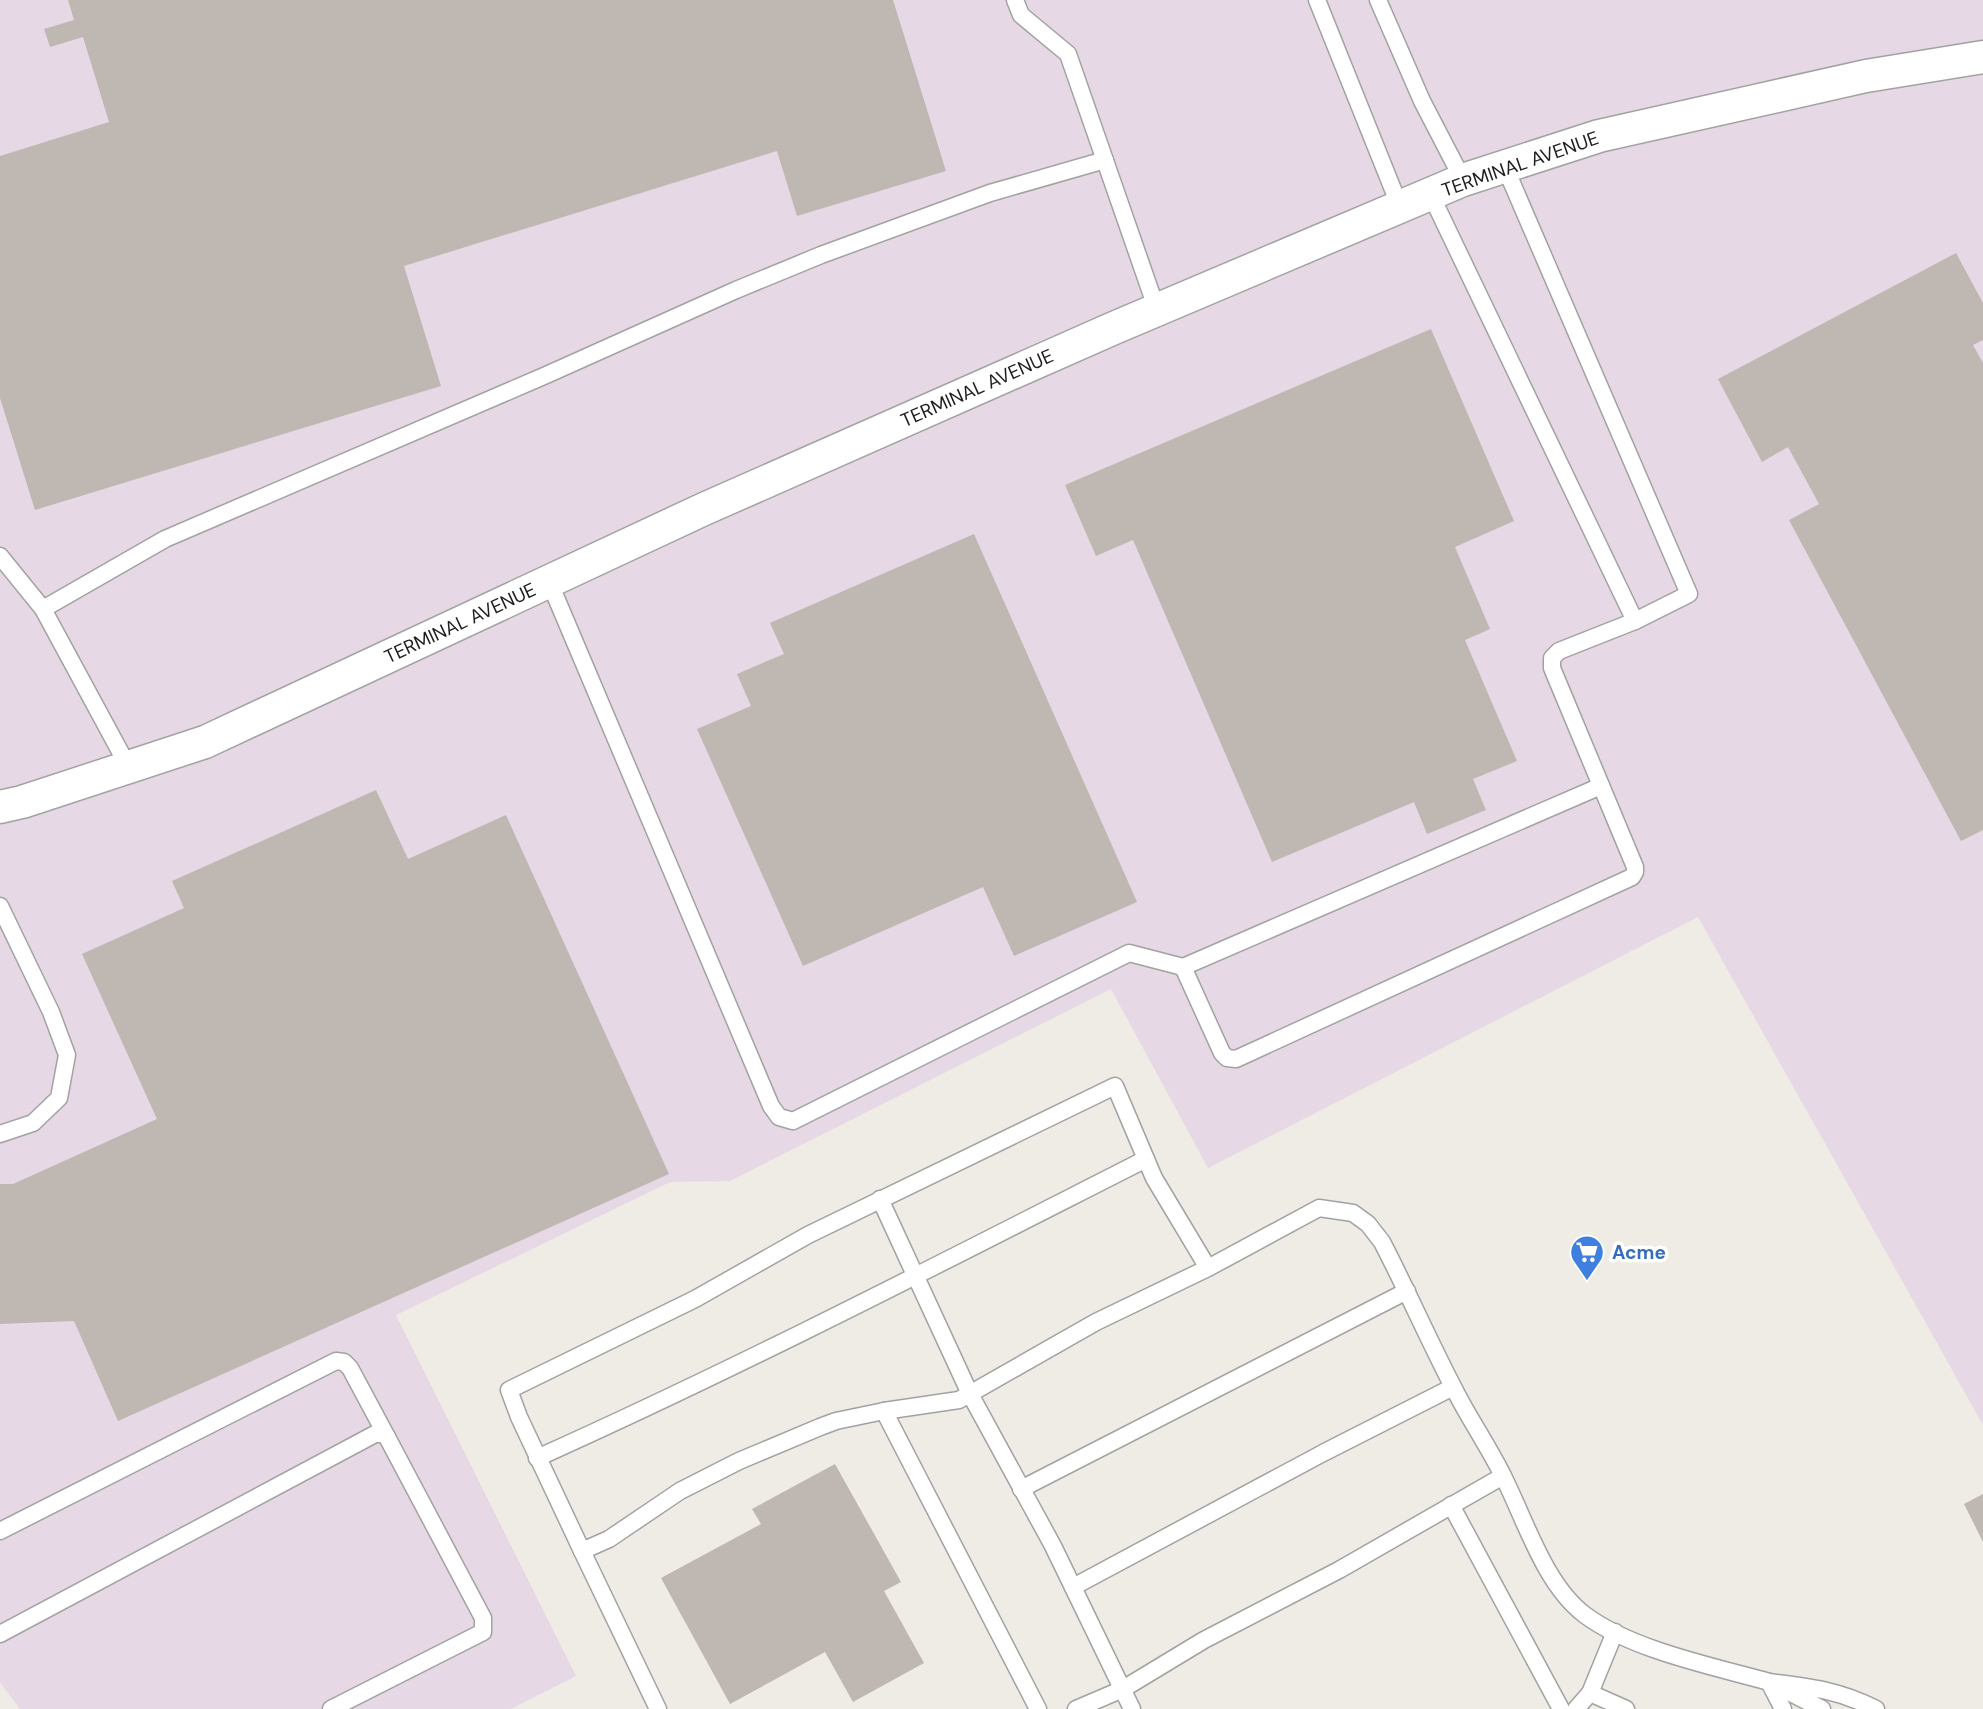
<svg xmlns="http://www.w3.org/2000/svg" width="1983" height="1709" viewBox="0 0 1983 1709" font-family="'DM Sans',sans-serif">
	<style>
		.industrial { fill: #e7d8e5 }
		.building { fill: #bfb7b2 }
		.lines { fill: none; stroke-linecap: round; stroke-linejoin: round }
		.service-casing { stroke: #a2a2a2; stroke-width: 19 }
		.minor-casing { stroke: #a2a2a2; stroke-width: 35 }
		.service { stroke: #fff; stroke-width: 16 }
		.minor { stroke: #fff; stroke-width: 32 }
		.labels { text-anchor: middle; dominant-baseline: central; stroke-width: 7; stroke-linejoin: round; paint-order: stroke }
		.street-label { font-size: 19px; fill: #1e1e1e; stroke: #fff }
		.shop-label { font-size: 19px; font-weight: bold; fill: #366cbe; stroke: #fff; text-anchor: start }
	</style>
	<rect width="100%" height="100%" fill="#efebe5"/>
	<path class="industrial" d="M0,0H1983V1425L1698,917L1208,1168L1111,989L730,1181L670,1182L396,1315L576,1676L511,1709H20L0,1682Z"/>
	<g class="building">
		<path d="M68,0H893L946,171L797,216L777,151L404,266L441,386L35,510L0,398V156L109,122L83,37L50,47L44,29L74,20Z"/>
		<path d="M1956,253L1983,303V340L1973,345L1983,363V830L1961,841L1789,520L1819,504L1788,447L1762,462L1718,379Z"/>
		<path d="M1431,329L1514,521L1455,547L1490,629L1465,640L1517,761L1473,779L1486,810L1427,834L1414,802L1272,862L1133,540L1096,556L1065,485Z"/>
		<path d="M974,534L1137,902L1014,956L983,887L803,966L697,729L751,706L737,674L784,654L770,623Z"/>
		<path d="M376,790L408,859L506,815L669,1174L118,1421L74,1321L0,1324V1184H13L157,1119L82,954L184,908L172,881Z"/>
		<path d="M835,1464L901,1582L884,1591L924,1663L853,1702L825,1652L730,1704L661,1578L761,1524L752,1509Z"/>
		<path d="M1983,1494V1542L1964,1504Z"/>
	</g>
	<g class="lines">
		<g class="service-casing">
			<g id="service">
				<path d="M1015,0L1021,15L1068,54L1157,310"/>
				<path d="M1317,0L1400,207"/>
				<path d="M1378,0L1422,101L1463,180"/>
				<path d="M1431,195L1635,621"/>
				<path d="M0,556L43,609L129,768"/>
				<path d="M549,581L771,1106L779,1117L793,1121L1129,953L1183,967L1601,786"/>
				<path d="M43,609L165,539L544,376L736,290L821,255L990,193L1105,160"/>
				<path d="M0,906L51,1012L67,1055L59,1098L33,1123L0,1134"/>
				<path d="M1183,967L1222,1053L1227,1058L1236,1059L1632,877L1635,872V867L1552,668V658L1559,651L1635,621L1689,594L1505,167"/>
				<path d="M880,1199L970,1394L1053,1546L1132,1709"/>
				<path d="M1208,1268L1154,1178L1115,1086L808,1235L695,1299L509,1390L519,1417L582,1551L609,1539L680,1491L739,1461L820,1427L836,1421L884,1411L959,1400L1096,1322L1208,1268L1319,1208L1353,1213L1368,1224L1382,1242C1409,1294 1432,1348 1460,1400C1474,1426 1491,1451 1504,1478C1526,1522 1545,1585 1585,1615C1632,1650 1712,1666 1769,1682L1783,1709"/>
				<path d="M884,1411L1038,1709"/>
				<path d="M537,1458C744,1365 945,1261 1146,1159"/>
				<path d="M1021,1489L1407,1291"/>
				<path d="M1451,1505L1561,1709"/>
				<path d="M0,1531L336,1361L344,1362L350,1368L387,1437"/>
				<path d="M582,1551L658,1709"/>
				<path d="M1073,1587L1323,1453L1453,1387"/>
				<path d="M1615,1632L1590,1693L1626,1709"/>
				<path d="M0,1634L375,1434H382L387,1437L483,1618V1632L331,1709"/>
				<path d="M1076,1709L1123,1689L1204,1640L1339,1570L1503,1476"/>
				<path d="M1576,1709L1590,1693"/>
				<path d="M1822,1709L1769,1682C1810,1687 1838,1690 1876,1709"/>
			</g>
		</g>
		<g class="minor-casing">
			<path id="minor" d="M0,807L22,802L205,742L704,509L1114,328L1463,180L1599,136L1866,76L1983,57"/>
		</g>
		<use href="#service" class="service"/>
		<use href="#minor" class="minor"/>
	</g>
	<defs>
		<g id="supermarket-pin" transform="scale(1.75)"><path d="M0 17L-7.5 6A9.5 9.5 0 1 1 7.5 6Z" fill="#3f7fe0" stroke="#fff"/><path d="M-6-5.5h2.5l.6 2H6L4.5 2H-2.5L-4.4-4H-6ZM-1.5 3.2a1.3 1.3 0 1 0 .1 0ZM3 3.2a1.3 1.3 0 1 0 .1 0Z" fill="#fff"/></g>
	</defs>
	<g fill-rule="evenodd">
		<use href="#supermarket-pin" x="1587" y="1252"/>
	</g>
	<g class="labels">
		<g class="street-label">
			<text transform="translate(1520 164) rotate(-19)">TERMINAL AVENUE</text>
			<text transform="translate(977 388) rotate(-24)">TERMINAL AVENUE</text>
			<text transform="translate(460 623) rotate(-25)">TERMINAL AVENUE</text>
		</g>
		<g class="shop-label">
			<text x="1612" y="1252">Acme</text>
		</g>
	</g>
</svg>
